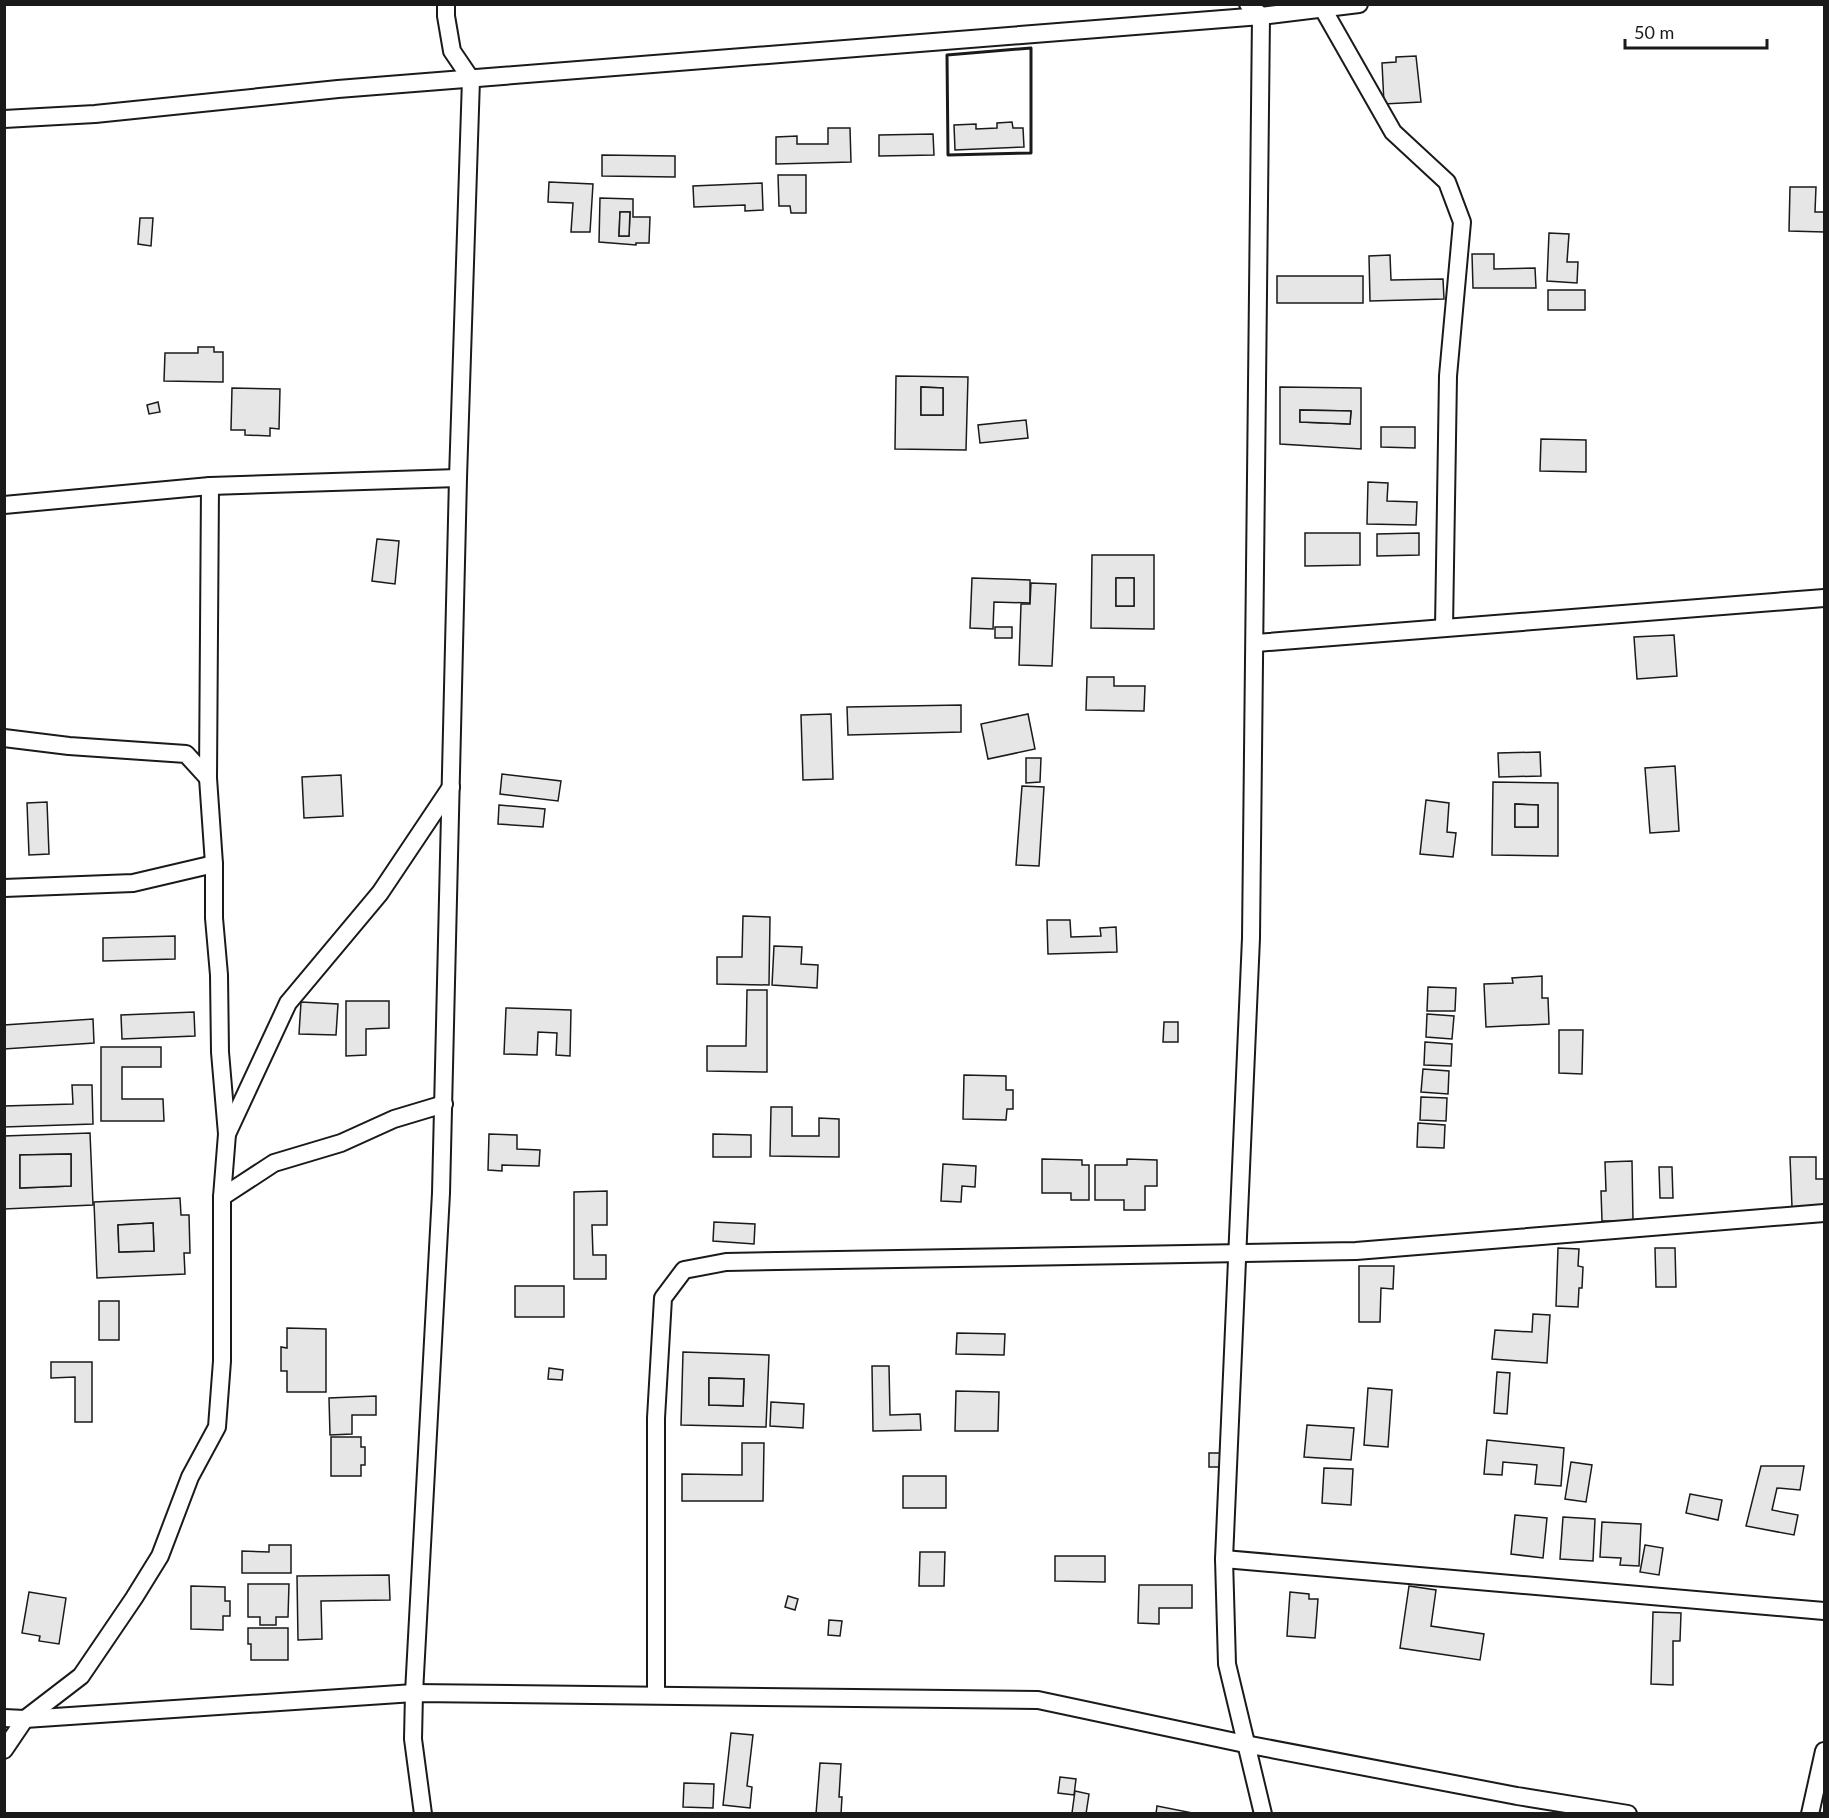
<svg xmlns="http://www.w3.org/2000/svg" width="1829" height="1818" viewBox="0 0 1829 1818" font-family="Lato,sans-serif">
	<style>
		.building { fill: #e6e6e6; stroke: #1a1a1a; stroke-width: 1.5; fill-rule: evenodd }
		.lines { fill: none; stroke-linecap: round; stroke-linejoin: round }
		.street-casing { stroke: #1a1a1a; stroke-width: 20 }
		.street { stroke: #fff; stroke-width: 16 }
		.wall { stroke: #1a1a1a; stroke-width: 3 }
	</style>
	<rect width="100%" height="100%" fill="#fff"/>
	<g class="building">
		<path d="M1416,56L1421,102L1384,104L1382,63L1396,62V57Z"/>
		<path d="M1012,122L1013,128H1023L1024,147L955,150L954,125L976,124V129L997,128V123Z"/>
		<path d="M828,128H850L851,162L776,164V137L797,136V144H828Z"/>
		<path d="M933,134L934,155L879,156V135Z"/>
		<path d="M602,155L675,156V177L602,176Z"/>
		<path d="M778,175H806V213H791L790,206H779Z"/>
		<path d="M549,182L593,184L590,232H571L573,203L548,202Z"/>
		<path d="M762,183L763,210L745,211V205L694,207L693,186Z"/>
		<path d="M1790,187H1816L1815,212H1824V232L1789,231Z"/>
		<path d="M600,198L633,199V217H650L649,243H636V245L599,242ZM620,212H630L629,236H619Z"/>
		<path d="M620,212H630L629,236H619Z"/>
		<path d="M140,218H153L151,246L138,244Z"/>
		<path d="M1549,233L1569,234L1567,262H1578L1577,283L1547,281Z"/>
		<path d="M1472,254H1494V269L1535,268L1536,288H1473Z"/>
		<path d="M1390,255L1391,280L1443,279L1444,299L1370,301L1369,256Z"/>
		<rect x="1277" y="276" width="86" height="27"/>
		<rect x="1548" y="290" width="37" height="20"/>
		<path d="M198,347H214V352H223V382L164,381L165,353H198Z"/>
		<path d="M896,376L968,377L966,450L895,449ZM921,387L943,388V415H921Z"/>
		<path d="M921,387L943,388V415H921Z"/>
		<path d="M1280,387L1361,388V449L1280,444ZM1300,410L1351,411L1350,424L1300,422Z"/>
		<path d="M232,388L280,389L279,429L270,428V436L245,435V430H231Z"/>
		<path d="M158,402L160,412L149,414L147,405Z"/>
		<path d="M1300,410L1351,411L1350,424L1300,422Z"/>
		<path d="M1026,420L1028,438L980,443L978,425Z"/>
		<path d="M1381,427H1415V448L1381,447Z"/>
		<path d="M1541,439L1586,440V472L1540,471Z"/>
		<path d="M1368,482L1388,483L1387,501L1417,502L1416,525L1367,524Z"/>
		<path d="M1305,533H1360V565L1305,566Z"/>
		<path d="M1419,533V555L1377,556V534Z"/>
		<path d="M377,539L399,541L395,584L372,581Z"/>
		<path d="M1092,555H1154V629L1091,628ZM1116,578H1134V606H1116Z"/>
		<path d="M972,578L1030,580V603L994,602L993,629L970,628Z"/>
		<rect x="1116" y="578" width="18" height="28"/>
		<path d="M1031,583L1056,584L1052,666L1019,665L1021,604H1030Z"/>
		<rect x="995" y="627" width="17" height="11"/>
		<path d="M1674,635L1677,676L1637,679L1634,637Z"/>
		<path d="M1087,677H1114V686H1145L1144,711L1086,710Z"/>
		<path d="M961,705V732L848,735L847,707Z"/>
		<path d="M831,714L833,779L803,780L801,715Z"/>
		<path d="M1028,714L1035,749L988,759L981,724Z"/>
		<path d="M1540,752L1541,776L1499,777L1498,753Z"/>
		<path d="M1026,758H1041L1040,782L1026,783Z"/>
		<path d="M1675,766L1679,831L1650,833L1645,768Z"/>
		<path d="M502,774L561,781L558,801L500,794Z"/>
		<path d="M341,775L343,816L304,818L302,777Z"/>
		<path d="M1493,782L1558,783V856L1492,855ZM1515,804L1538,805V827H1515Z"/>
		<path d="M1022,786L1044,787L1039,866L1016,865Z"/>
		<path d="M1426,800L1449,803L1447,832L1456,833L1453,857L1420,854Z"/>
		<path d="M47,802L49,854L29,855L27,803Z"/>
		<path d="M1515,804L1538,805V827H1515Z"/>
		<path d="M499,805L545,809L543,827L498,824Z"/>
		<path d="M743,916L770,917L769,985L717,984V957H742Z"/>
		<path d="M1047,920H1070L1071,937L1101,936L1100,928L1116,927L1117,952L1048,954Z"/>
		<path d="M175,936V959L103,961V938Z"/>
		<path d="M774,946L802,947L801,964L818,965L817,988L772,985Z"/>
		<path d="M1542,976V998H1548L1549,1024L1486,1027L1484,984L1513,983L1512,978Z"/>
		<path d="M1428,987L1456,988L1455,1011H1427Z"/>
		<path d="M747,990H767V1072L707,1071V1046H746Z"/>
		<path d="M346,1001H389V1028L366,1029V1055L346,1056Z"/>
		<path d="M301,1002L338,1004L336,1035L299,1034Z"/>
		<path d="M506,1008L571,1010L570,1056L556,1055L557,1033L538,1032L537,1055L504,1054Z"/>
		<path d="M194,1012L195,1036L122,1039L121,1015Z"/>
		<path d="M1427,1014L1454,1016L1452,1039L1426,1037Z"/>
		<path d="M93,1019L94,1043L4,1049V1025Z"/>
		<path d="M1164,1022H1178V1042H1163Z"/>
		<path d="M1559,1030H1583L1582,1074L1559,1073Z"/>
		<path d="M1425,1042L1452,1044L1451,1066L1424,1065Z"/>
		<path d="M101,1047H161V1067H122V1099H163L164,1121H101Z"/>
		<path d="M1423,1069L1449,1071L1448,1094L1421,1092Z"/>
		<path d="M964,1075L1006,1076V1090H1013V1109H1007L1006,1120L963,1119Z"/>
		<path d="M72,1085H92L93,1124L4,1127V1106L73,1104Z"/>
		<path d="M1421,1097L1447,1098L1446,1121L1420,1120Z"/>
		<path d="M771,1107H792V1136H819V1118L839,1119V1157L770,1156Z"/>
		<path d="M1418,1123L1445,1125L1444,1148L1417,1147Z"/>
		<path d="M90,1133L93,1205L4,1209V1136ZM71,1154V1186L20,1188V1155Z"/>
		<path d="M489,1134L517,1135V1149L540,1150L539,1166L502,1165V1171L488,1170Z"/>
		<path d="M713,1134L751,1135V1157H713Z"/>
		<path d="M71,1154V1186L20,1188V1155Z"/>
		<path d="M1790,1157H1816V1179H1824V1206L1792,1207Z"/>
		<path d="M1042,1159L1082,1160V1165H1089V1200H1071V1193H1042Z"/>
		<path d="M1127,1159L1157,1160V1186H1145V1210H1124V1200H1095V1165H1127Z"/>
		<path d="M1632,1161L1633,1221H1602L1601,1191H1606L1605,1162Z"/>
		<path d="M943,1164L976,1166L975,1187L962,1186L961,1202L941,1201Z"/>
		<path d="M1659,1167H1672L1673,1198H1660Z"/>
		<path d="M607,1191V1225H592L593,1255H606V1279H574V1192Z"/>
		<path d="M180,1198L181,1215H189L190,1253H184L185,1274L97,1278L94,1202ZM153,1223L154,1251L119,1252L118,1225Z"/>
		<path d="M714,1222L755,1224L754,1244L713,1241Z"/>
		<path d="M153,1223L154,1251L119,1252L118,1225Z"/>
		<path d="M1558,1248L1579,1249L1578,1266L1583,1267L1582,1288H1579L1578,1307L1556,1306Z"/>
		<path d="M1655,1248H1675L1676,1287H1656Z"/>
		<path d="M1359,1266H1394L1393,1289L1381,1288L1380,1322H1359Z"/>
		<rect x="515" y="1286" width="49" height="31"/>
		<rect x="99" y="1301" width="20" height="39"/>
		<path d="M1533,1314L1550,1315L1547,1363L1492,1359L1495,1330L1532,1332Z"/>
		<path d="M287,1328L326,1329V1392H287V1371H281V1347L287,1348Z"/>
		<path d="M957,1333L1005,1334L1004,1355L956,1354Z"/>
		<path d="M683,1352L769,1355L766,1427L681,1425ZM709,1378L744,1379L743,1406L709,1405Z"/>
		<path d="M51,1362H92V1422H75V1377L51,1378Z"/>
		<path d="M872,1366H889L890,1415L920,1414L921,1430L873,1431Z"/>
		<path d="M549,1368L563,1370L562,1380L548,1379Z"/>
		<path d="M1497,1372L1510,1373L1507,1414L1494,1413Z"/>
		<path d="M709,1378L744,1379L743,1406L709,1405Z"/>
		<path d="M1368,1388L1392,1390L1388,1447L1364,1445Z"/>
		<path d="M956,1391L999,1392L998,1431H955Z"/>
		<path d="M376,1396V1415H352V1434L330,1435L329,1398Z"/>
		<path d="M771,1402L804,1404L803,1428L770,1426Z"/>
		<path d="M1307,1425L1354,1428L1351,1460L1304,1457Z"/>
		<path d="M331,1437H361V1447H365V1465H361V1476H331Z"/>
		<path d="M1487,1440L1564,1448L1561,1486L1535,1484L1537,1465L1503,1462L1502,1475L1484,1474Z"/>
		<path d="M742,1443H764L763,1501H682V1474L742,1475Z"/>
		<rect x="1209" y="1453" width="12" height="14"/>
		<path d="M1571,1462L1592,1465L1586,1502L1565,1499Z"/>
		<path d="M1761,1466H1804L1800,1490L1777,1488L1772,1510L1798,1515L1794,1535L1746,1526Z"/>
		<path d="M1324,1468L1353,1469L1351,1505L1322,1503Z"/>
		<rect x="903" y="1476" width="43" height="32"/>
		<path d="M1690,1494L1722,1500L1718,1520L1686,1513Z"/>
		<path d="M1515,1515L1547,1518L1543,1558L1511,1554Z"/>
		<path d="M1563,1517L1595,1519L1593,1561L1560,1559Z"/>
		<path d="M1602,1522L1641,1524L1639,1566L1620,1565L1621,1558L1600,1557Z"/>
		<path d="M269,1545H291V1573H242V1551L269,1552Z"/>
		<path d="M1645,1545L1663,1548L1659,1575L1640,1572Z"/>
		<path d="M920,1552H945L944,1586H919Z"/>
		<path d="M1055,1556H1105V1582L1055,1581Z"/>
		<path d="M389,1575L390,1600L321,1601L322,1639L298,1640L297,1576Z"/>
		<path d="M248,1584H289L288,1617H276V1625H260V1617H248Z"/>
		<path d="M1139,1585H1192V1608H1159V1624L1138,1623Z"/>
		<path d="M191,1586L225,1587V1601H230V1616H223V1630L191,1629Z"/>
		<path d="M1409,1586L1436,1590L1431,1626L1484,1634L1480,1660L1400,1648Z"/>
		<path d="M29,1592L66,1598L59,1644L39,1641L40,1636L22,1633Z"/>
		<path d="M1290,1592L1309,1594V1599H1318L1315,1638L1287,1636Z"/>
		<path d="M788,1596L798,1599L795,1610L785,1607Z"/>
		<path d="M1653,1612L1681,1613L1680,1641H1673V1685L1651,1684Z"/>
		<path d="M829,1620L842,1621L840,1636L828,1635Z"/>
		<path d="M248,1628H288V1660H251V1644H248Z"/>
		<path d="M731,1733L753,1735L747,1786L752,1787L750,1808L723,1805Z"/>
		<path d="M820,1763L841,1764L839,1797H842L841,1814H816Z"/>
		<path d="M1060,1777L1076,1779L1074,1795L1058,1793Z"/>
		<path d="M684,1783L714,1784L713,1808L683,1807Z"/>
		<path d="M1075,1791L1089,1794L1086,1814L1072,1813Z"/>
		<path d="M1157,1806L1193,1813V1814H1156Z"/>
	</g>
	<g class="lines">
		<g class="street-casing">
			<g id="street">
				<path d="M1248,4L1261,16L1251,938L1224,1559L1227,1664L1263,1814"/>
				<path d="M1323,9L1393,132L1447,182L1462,222L1448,376L1444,628"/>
				<path d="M4,119L95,114L338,89L1261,16L1359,4"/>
				<path d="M4,505L210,486L458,478"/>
				<path d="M1256,643L1824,598"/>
				<path d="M4,738L69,746L186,754L208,778"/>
				<path d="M4,888L133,883L214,864"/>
				<path d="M227,1134L288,1003L380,893L451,787"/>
				<path d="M222,1197L274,1163L341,1143L394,1119L444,1104"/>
				<path d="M1224,1559L1824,1611"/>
				<path d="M656,1695V1418L663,1298L684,1270L726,1262L1356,1251L1824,1213"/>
				<path d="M4,1718L25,1719L414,1693L1038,1700L1245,1744L1517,1796L1628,1814"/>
				<path d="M4,1750L25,1719L81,1676L134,1598L160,1556L190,1477L217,1427L222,1361V1197L227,1134L220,1052L219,975L214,918V864L208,778L210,486"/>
				<path d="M423,1814L413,1739L414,1693L441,1193L458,478L471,79L452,51L446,16V4"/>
				<path d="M1810,1814L1824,1751"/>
			</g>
		</g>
		<use href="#street" class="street"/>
		<path class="wall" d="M1031,48V153L948,155L947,55Z"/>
	</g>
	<rect width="1829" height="1818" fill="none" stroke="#1a1a1a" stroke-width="12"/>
	<path d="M1625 39v9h142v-9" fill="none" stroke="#1a1a1a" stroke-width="3"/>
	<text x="1634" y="39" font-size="18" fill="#1a1a1a" stroke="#ffffff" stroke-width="4.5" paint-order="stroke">50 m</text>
</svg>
